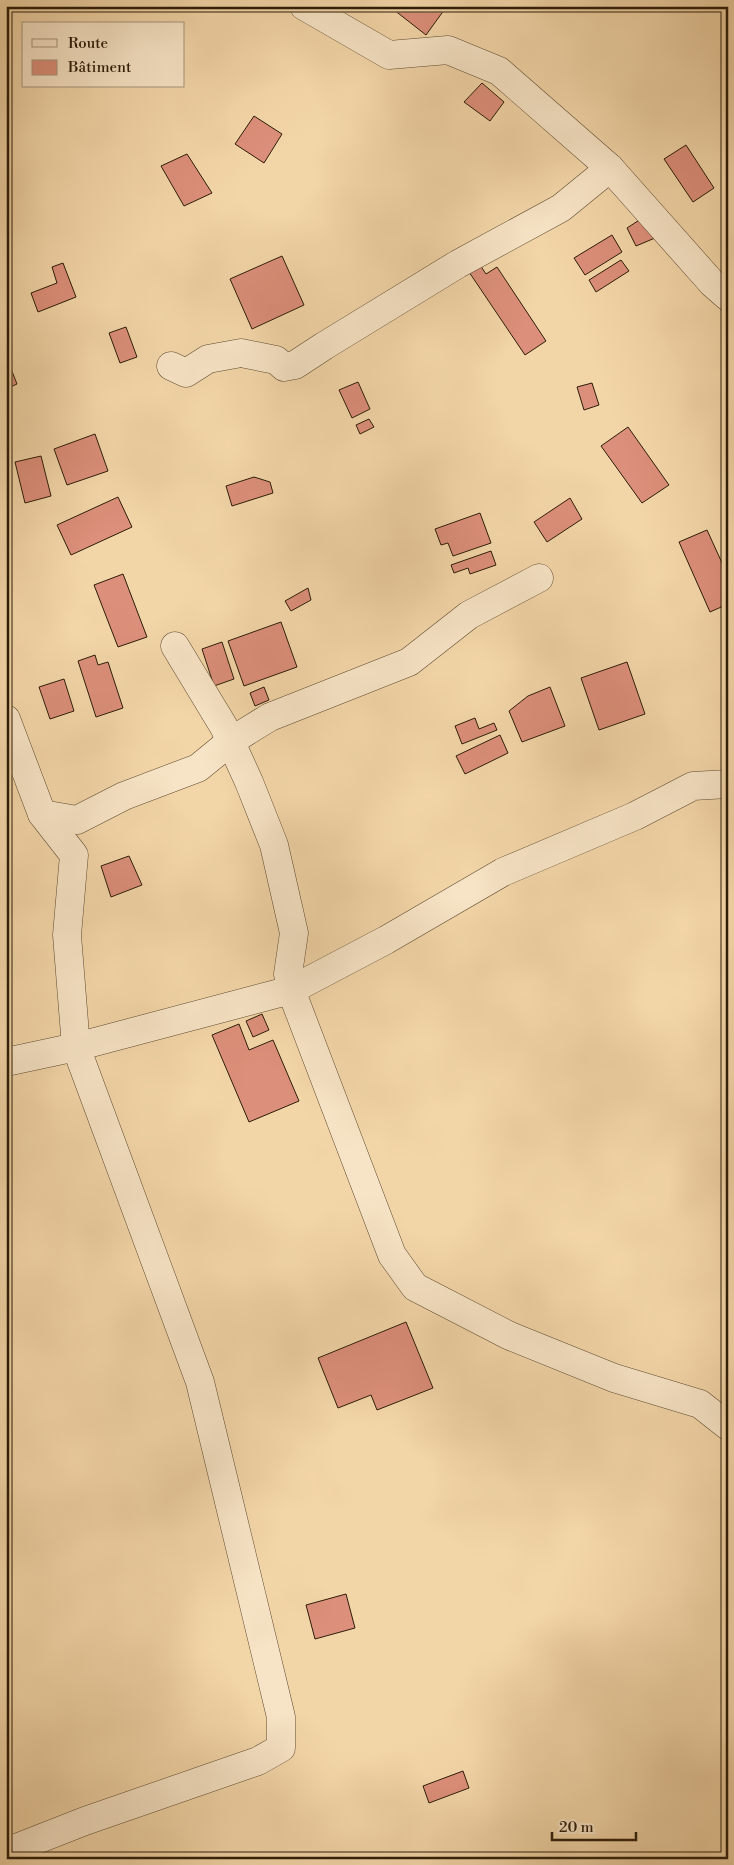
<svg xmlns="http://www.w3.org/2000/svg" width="734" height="1865" viewBox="0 0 734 1865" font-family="'Libre Bodoni',serif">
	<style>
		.building { fill: #dc8f7a; stroke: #2c1c08 }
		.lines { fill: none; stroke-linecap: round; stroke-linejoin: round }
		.street-casing { stroke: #5e4a30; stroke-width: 29 }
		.street { stroke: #f7e4c6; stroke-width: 28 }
	</style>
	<rect width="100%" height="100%" fill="#f3d6a8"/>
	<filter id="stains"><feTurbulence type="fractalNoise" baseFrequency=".004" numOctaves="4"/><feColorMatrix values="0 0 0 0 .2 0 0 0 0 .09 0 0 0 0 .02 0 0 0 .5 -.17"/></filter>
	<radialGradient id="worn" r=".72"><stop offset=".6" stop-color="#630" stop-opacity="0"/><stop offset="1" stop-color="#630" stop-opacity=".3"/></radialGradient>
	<g class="building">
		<path d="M389,6H447L426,35Z"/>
		<path d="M482,83L504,102L490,121L464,102Z"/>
		<path d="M254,116L282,134L264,163L235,144Z"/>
		<path d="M686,145L714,188L693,202L664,159Z"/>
		<path d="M187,154L212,193L184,206L161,166Z"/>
		<path d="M644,217L655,238L636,246L627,228Z"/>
		<path d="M612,235L622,252L585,275L574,258Z"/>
		<path d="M282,256L304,305L252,329L230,279Z"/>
		<path d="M621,260L629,271L596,292L589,280Z"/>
		<path d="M63,263L76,297L38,312L31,293L57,283L52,267Z"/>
		<path d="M480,265L486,274L497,267L546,341L525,355L469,272Z"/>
		<path d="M126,327L137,357L120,363L109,333Z"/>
		<path d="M6,356L17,384L6,389Z"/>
		<path d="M358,382L370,409L352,418L339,390Z"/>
		<path d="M592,383L599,405L584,410L577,387Z"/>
		<path d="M369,419L374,427L360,434L356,425Z"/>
		<path d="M628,427L669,485L642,503L601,446Z"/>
		<path d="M95,434L108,471L67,485L54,449Z"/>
		<path d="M41,456L51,496L25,503L15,462Z"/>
		<path d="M254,477L270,482L273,493L232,506L226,486Z"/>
		<path d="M118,497L132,527L71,555L57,525Z"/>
		<path d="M570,498L582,519L547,542L534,522Z"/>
		<path d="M480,513L491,543L453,556L448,543L441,545L435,529Z"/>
		<path d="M707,530L728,576V604L710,612L679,542Z"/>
		<path d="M491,551L496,565L470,574L468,568L454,573L451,565Z"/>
		<path d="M123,574L147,637L118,647L94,585Z"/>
		<path d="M308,588L311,600L291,611L285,601Z"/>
		<path d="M281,622L297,667L244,686L228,641Z"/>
		<path d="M222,642L234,679L214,686L202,649Z"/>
		<path d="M95,655L98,665L108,662L123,708L96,717L78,661Z"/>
		<path d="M627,662L645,714L599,730L581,678Z"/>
		<path d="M64,679L74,711L50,719L39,687Z"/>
		<path d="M264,687L269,700L255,706L250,693Z"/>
		<path d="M550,687L565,726L522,742L509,711L528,696Z"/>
		<path d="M475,718L479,729L494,723L497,730L462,744L455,726Z"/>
		<path d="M500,735L508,753L465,774L456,756Z"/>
		<path d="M129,856L142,885L111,897L101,866Z"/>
		<path d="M728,868V880L723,869Z"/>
		<path d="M262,1014L269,1030L253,1037L246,1021Z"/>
		<path d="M239,1024L249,1050L273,1040L299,1101L249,1122L212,1035Z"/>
		<path d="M406,1322L433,1388L377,1410L371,1395L338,1408L318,1358Z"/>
		<path d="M346,1594L355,1628L315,1639L306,1605Z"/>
		<path d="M463,1771L469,1788L429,1803L423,1786Z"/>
	</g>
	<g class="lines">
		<g class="street-casing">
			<g id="street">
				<path d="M304,6L389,55L448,50L499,71L610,168L712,283L728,297"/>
				<path d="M171,366L186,373L208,359L241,353L276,360L284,367L295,365L324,346L458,264L561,208L610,168"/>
				<path d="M175,646L224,727L249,782L274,845L294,933L288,974L291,990L392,1255L415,1287L510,1336L614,1378L700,1404L728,1426"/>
				<path d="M6,719L42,814L74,855L67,935L76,1047L200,1382L281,1717V1748L258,1761L85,1821L6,1852"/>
				<path d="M42,814L77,820L124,796L198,768L231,741L270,717L409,662L469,615L539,578"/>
				<path d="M6,1062L76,1047L291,990L386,940L503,872L635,816L693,786L728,784"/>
			</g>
		</g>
		<use href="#street" class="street"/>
	</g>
	<rect width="734" height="1865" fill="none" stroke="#f3d6a8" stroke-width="25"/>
	<rect x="8" y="8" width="719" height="1850" fill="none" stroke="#2c1c08" stroke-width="2.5"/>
	<rect x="12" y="12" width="709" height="1840" fill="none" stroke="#2c1c08"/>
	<rect x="22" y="22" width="162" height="65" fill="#f7e4c6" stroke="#a6947a"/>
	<rect x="32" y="39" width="25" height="8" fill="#f7e4c6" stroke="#a6947a"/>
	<text x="68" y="48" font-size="15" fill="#2c1c08">Route</text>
	<rect x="32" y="60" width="25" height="15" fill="#dc8f7a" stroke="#a6947a"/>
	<text x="68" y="72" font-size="15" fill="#2c1c08">Bâtiment</text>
	<path d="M552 1832v8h84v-8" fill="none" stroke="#2c1c08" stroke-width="2.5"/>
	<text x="559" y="1832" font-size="15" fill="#2c1c08" stroke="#f7e4c6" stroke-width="4" paint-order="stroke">20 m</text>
	<rect width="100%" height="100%" filter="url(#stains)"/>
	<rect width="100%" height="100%" fill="url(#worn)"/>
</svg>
